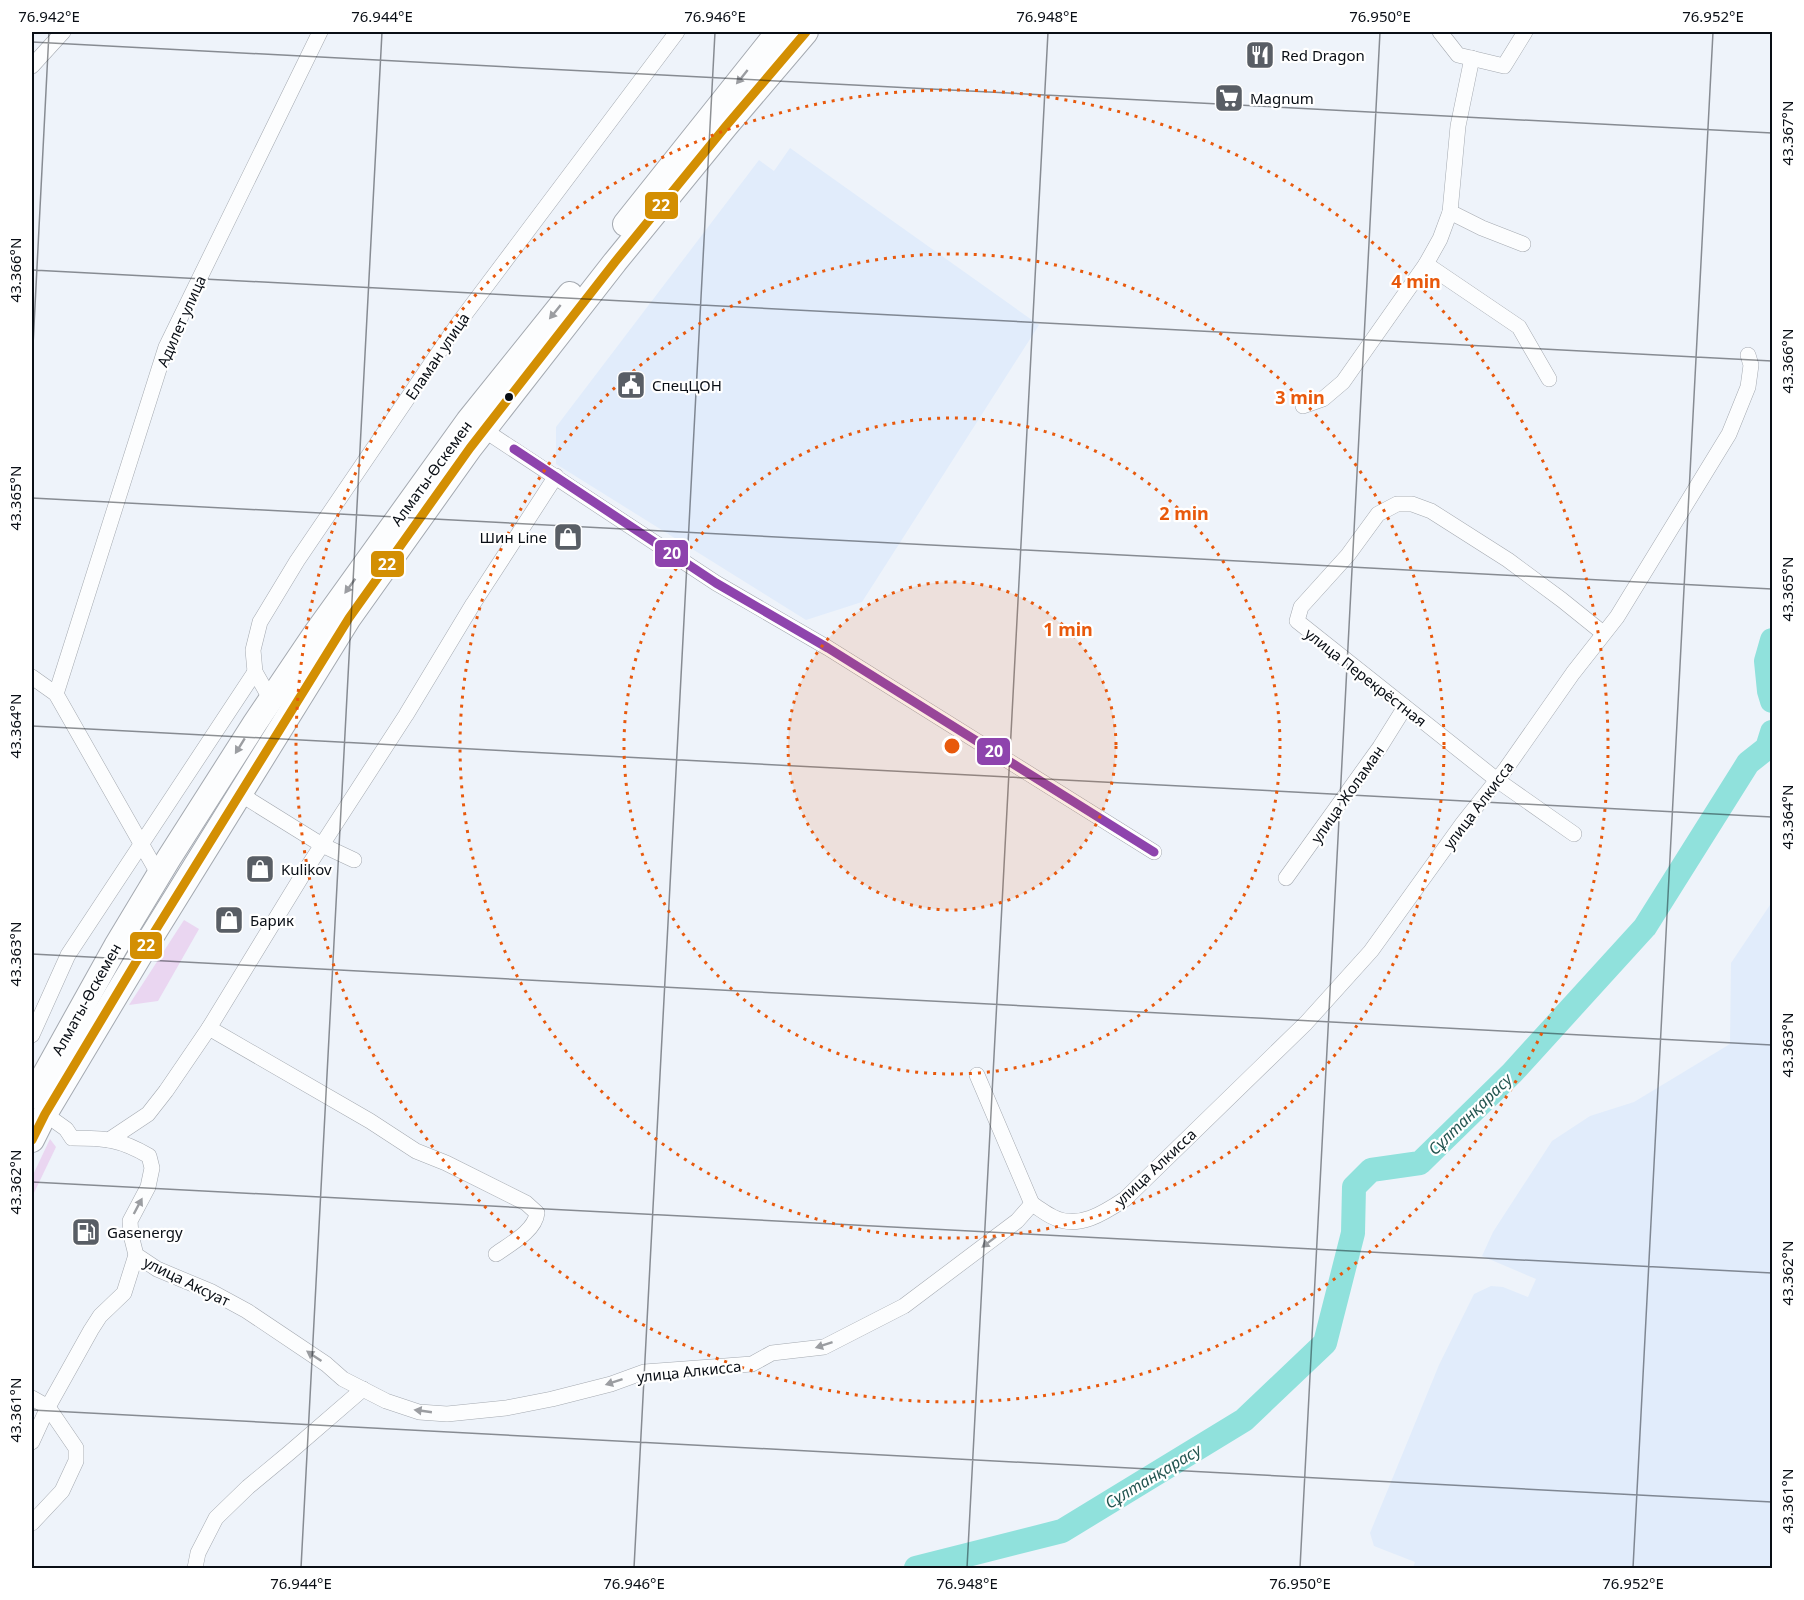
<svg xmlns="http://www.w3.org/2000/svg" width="1804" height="1600" viewBox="0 0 1804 1600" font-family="'Noto Sans',sans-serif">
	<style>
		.built { fill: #e1ecfb }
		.green { fill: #ead6f1 }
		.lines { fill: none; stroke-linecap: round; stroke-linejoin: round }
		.river { stroke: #90e1dc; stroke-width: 24 }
		.street-casing { stroke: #a4a9b0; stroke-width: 16 }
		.primary-casing { stroke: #a4a9b0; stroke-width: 26 }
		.street { stroke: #fcfdfe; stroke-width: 15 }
		.primary { stroke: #fcfdfe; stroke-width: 24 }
		.bus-1-casing { stroke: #fff; stroke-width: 14 }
		.bus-2-casing { stroke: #fff; stroke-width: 14 }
		.bus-1 { stroke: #8e44ad; stroke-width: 9 }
		.bus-2 { stroke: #d38f03; stroke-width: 9 }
		.oneway { fill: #9b9da1 }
		.ticks { fill: none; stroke: #090e15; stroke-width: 1.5; stroke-opacity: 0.45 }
		.ring { fill: none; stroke: #e8590c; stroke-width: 3; stroke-dasharray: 3 6 }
		.bus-dot { fill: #090e15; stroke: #fff; stroke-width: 2 }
		.labels { text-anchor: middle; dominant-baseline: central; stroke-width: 4.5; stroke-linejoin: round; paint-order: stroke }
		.poi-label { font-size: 15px; fill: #090e15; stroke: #fff; text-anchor: start }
		.street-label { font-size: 15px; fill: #090e15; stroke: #fff }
		.water-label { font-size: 16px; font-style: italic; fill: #235550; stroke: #fff }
		.centre { fill: #e8590c; stroke: #fff; stroke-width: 3 }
		.ring-label { font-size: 18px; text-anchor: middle; font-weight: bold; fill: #e8590c; stroke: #fff; stroke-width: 4.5; stroke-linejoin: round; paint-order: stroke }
		.line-badge { stroke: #fff; stroke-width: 2 }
		.badge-label { font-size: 16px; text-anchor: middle; font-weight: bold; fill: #fff }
		.neatline { fill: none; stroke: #090e15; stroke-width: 2 }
		.ticks-label { font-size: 15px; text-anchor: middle; fill: #090e15 }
	</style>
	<rect width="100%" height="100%" fill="#eef3fa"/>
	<g class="built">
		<path d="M790,148L1039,325L862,602L806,620L556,464V427L759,160L774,171Z"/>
		<path d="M1772,902V1568H1413L1415,1562L1374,1546L1370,1533L1439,1365L1474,1294L1491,1286L1503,1287L1528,1297L1536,1279L1482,1256L1493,1232L1552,1141L1590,1116L1634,1102L1730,1044L1731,963Z"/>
	</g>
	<g class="green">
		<path d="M184,920L199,929L158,1001L129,1005Z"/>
		<path d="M50,1139L56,1147L32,1197V1177Z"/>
	</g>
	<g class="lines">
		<g class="river">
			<path d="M1772,640L1766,661L1769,691L1772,701"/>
			<path d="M916,1568L1062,1531L1244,1420L1325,1343L1353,1233L1354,1187L1371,1170L1420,1163L1512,1073L1645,927L1748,763L1767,748L1772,732"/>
		</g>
		<g class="street-casing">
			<g id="street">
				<path d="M1440,32L1458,55L1504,66L1525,32"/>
				<path d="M32,66L63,32"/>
				<path d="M1450,212L1482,228L1523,244"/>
				<path d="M1426,264L1519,327L1549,379"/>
				<path d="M1303,406L1323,399L1343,382L1426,264L1440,239L1450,212L1458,126L1472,58"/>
				<path d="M484,430L716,583L828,648L1154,852"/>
				<path d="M32,677L56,694L159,875"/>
				<path d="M56,694L166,347L320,32"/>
				<path d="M271,700L255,672L253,650L260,622L297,561L460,321L677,32"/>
				<path d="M240,794L322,845L354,860"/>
				<path d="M1574,834L1497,780L1297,621L1301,607L1348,555L1378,514L1397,504H1412L1431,511L1508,560L1562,600L1603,633"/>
				<path d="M1286,878L1380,747L1405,707"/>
				<path d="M209,1028L370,1121L416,1151L446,1163L526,1203L537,1213C535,1231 510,1244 496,1254"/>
				<path d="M32,1035L68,955L255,672"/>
				<path d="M977,1075L1032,1204"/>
				<path d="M45,1114L66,1129L72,1138C105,1138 120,1139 149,1156L152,1168L148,1187L130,1221L131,1235L136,1255L157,1269L212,1292L247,1311L326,1364L343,1379L386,1401L419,1412L447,1414L506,1408L552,1399L611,1384L644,1372L752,1364L772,1353L824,1347L904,1306L1017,1221L1032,1204"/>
				<path d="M109,1140L148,1114L166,1091L209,1028L305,871L406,715L473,604L556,476"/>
				<path d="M1032,1204C1039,1208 1046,1214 1053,1217C1078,1230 1104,1213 1125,1199L1306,1023L1371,951L1463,823L1505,770L1573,673L1617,617L1729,434L1748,387L1751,365L1748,355"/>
				<path d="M32,1398L48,1407L76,1448V1461L62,1491L32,1523"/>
				<path d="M32,1442L48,1407L91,1330L100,1316L124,1293L136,1255"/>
				<path d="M195,1568L198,1553L216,1518L248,1487L289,1453L363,1389"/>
			</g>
		</g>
		<g class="primary-casing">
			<g id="primary">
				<path d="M625,224L778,32"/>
				<path d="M32,1097L116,946L169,858L255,723L315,634L468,421L570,294"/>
				<path d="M32,1140L45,1114L142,952L349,618L470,448L615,262L726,126L806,32"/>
			</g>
		</g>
		<use href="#street" class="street"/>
		<use href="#primary" class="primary"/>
		<g class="bus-1-casing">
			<path id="bus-1" d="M514,449L716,583L828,648L1154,852"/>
		</g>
		<g class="bus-2-casing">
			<path id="bus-2" d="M32,1140L45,1114L142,952L349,618L470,448L615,262L726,126L806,32"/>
		</g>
		<use href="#bus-1" class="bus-1"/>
		<use href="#bus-2" class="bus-2"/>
	</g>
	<defs><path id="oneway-solid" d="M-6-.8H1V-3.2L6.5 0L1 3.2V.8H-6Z" transform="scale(1.5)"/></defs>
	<g class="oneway">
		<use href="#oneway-solid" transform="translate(742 77) rotate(129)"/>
		<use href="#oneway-solid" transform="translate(555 312) rotate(129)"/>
		<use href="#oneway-solid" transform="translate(350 586) rotate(126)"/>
		<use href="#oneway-solid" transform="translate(240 746) rotate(122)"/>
		<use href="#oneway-solid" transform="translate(138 1206) rotate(-62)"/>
		<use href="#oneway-solid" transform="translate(989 1242) rotate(143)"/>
		<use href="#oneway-solid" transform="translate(824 1345) rotate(162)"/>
		<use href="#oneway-solid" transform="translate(314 1356) rotate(-146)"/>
		<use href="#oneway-solid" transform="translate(614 1382) rotate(162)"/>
		<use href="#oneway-solid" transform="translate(423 1411) rotate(-172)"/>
	</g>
	<path class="ticks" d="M32,42L1772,133M32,270L1772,361M32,365L49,32M32,498L1772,589M32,726L1772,817M32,954L1772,1045M32,1182L1772,1273M32,1410L1772,1502M301,1568L382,32M634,1568L715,32M967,1568L1048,32M1300,1568L1380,32M1633,1568L1713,32"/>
	<circle cx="952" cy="746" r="164" fill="#e8590c" fill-opacity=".12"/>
	<g class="ring">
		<circle cx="952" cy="746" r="164"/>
		<circle cx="952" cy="746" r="328"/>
		<circle cx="952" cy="746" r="492"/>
		<circle cx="952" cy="746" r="656"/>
	</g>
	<defs>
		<g id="restaurant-square" transform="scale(1.5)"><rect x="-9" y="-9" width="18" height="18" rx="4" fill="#595e65" stroke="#fff"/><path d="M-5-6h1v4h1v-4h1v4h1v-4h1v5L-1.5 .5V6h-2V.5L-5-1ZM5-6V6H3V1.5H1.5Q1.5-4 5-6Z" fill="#fff"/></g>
		<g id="supermarket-square" transform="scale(1.5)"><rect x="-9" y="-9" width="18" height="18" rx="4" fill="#595e65" stroke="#fff"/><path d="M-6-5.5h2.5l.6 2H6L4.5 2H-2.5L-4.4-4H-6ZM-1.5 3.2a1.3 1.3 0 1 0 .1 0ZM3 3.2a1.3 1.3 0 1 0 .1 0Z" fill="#fff"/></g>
		<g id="civic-square" transform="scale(1.5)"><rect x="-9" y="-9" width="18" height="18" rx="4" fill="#595e65" stroke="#fff"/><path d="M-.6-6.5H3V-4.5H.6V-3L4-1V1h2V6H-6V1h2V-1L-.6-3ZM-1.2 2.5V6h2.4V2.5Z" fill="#fff"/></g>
		<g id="shop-square" transform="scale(1.5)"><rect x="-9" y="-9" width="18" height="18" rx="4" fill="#595e65" stroke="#fff"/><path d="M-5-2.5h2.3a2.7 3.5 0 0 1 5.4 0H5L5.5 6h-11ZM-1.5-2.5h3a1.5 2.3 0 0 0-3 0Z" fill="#fff"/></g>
		<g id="fuel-square" transform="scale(1.5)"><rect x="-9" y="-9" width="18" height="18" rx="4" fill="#595e65" stroke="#fff"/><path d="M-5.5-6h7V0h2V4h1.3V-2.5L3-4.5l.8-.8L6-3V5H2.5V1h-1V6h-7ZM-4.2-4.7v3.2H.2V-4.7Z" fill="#fff"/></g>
	</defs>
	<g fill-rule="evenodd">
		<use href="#restaurant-square" x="1260" y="55"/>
		<use href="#supermarket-square" x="1229" y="98"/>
		<use href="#civic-square" x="631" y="385"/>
		<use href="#shop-square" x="568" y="537"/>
		<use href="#shop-square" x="260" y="869"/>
		<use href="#shop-square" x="229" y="920"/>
		<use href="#fuel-square" x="86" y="1232"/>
	</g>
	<circle class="bus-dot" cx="509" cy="397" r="5"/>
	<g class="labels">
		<g class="poi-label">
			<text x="1281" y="55">Red Dragon</text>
			<text x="1250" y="98">Magnum</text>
			<text x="652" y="385">СпецЦОН</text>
			<text x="547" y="537" text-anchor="end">Шин Line</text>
			<text x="281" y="869">Kulikov</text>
			<text x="250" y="920">Барик</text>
			<text x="107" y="1232">Gasenergy</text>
		</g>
		<g class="street-label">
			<text transform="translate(181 321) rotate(-66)">Адилет улица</text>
			<text transform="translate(437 356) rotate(-56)">Еламан улица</text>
			<text transform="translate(431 473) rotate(-54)">Алматы-Өскемен</text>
			<text transform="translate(1366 677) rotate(38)">улица Перекрёстная</text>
			<text transform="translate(1347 794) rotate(-55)">улица Жоламан</text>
			<text transform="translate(1478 805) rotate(-53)">улица Алкисса</text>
			<text transform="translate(86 999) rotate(-61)">Алматы-Өскемен</text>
			<text transform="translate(1155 1167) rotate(-43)">улица Алкисса</text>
			<text transform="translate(187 1281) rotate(26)">улица Аксуат</text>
			<text transform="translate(689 1371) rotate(-6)">улица Алкисса</text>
		</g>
		<g class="water-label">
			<text transform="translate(1470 1114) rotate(-44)">Сұлтанқарасу</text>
			<text transform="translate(1153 1476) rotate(-31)">Сұлтанқарасу</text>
		</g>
	</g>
	<circle cx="952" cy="746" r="9" class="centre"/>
	<g class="ring-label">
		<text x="1416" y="288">4 min</text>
		<text x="1300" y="404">3 min</text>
		<text x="1184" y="520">2 min</text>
		<text x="1068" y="636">1 min</text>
	</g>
	<g class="line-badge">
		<rect x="644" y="191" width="35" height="29" rx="6" fill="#d38f03"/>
		<rect x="654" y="539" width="35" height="29" rx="6" fill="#8e44ad"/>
		<rect x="370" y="550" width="35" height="28" rx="6" fill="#d38f03"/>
		<rect x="976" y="737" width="35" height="29" rx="6" fill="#8e44ad"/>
		<rect x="129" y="931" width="34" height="29" rx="6" fill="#d38f03"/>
	</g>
	<g class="badge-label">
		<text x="661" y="211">22</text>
		<text x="672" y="559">20</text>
		<text x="387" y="570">22</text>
		<text x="994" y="757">20</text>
		<text x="146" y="951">22</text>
	</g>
	<rect width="1804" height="1600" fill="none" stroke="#ffffff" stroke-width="66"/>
	<rect x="33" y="33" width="1738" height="1534" class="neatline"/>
	<g class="ticks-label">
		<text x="49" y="22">76.942°E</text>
		<text x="382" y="22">76.944°E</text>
		<text x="715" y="22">76.946°E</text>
		<text x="1047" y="22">76.948°E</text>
		<text x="1380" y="22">76.950°E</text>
		<text x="1713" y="22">76.952°E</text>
		<text transform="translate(1788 133) rotate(-90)" y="5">43.367°N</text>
		<text transform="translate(16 270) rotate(-90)" y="5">43.366°N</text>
		<text transform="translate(1788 361) rotate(-90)" y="5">43.366°N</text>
		<text transform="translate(16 498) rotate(-90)" y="5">43.365°N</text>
		<text transform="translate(1788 589) rotate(-90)" y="5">43.365°N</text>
		<text transform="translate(16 726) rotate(-90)" y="5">43.364°N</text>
		<text transform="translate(1788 817) rotate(-90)" y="5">43.364°N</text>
		<text transform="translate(16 954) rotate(-90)" y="5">43.363°N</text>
		<text transform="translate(1788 1045) rotate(-90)" y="5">43.363°N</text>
		<text transform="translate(16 1182) rotate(-90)" y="5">43.362°N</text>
		<text transform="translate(1788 1273) rotate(-90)" y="5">43.362°N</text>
		<text transform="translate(16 1410) rotate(-90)" y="5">43.361°N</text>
		<text transform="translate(1788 1501) rotate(-90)" y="5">43.361°N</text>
		<text x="301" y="1589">76.944°E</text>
		<text x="634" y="1589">76.946°E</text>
		<text x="967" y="1589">76.948°E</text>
		<text x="1300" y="1589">76.950°E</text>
		<text x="1633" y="1589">76.952°E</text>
	</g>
</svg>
